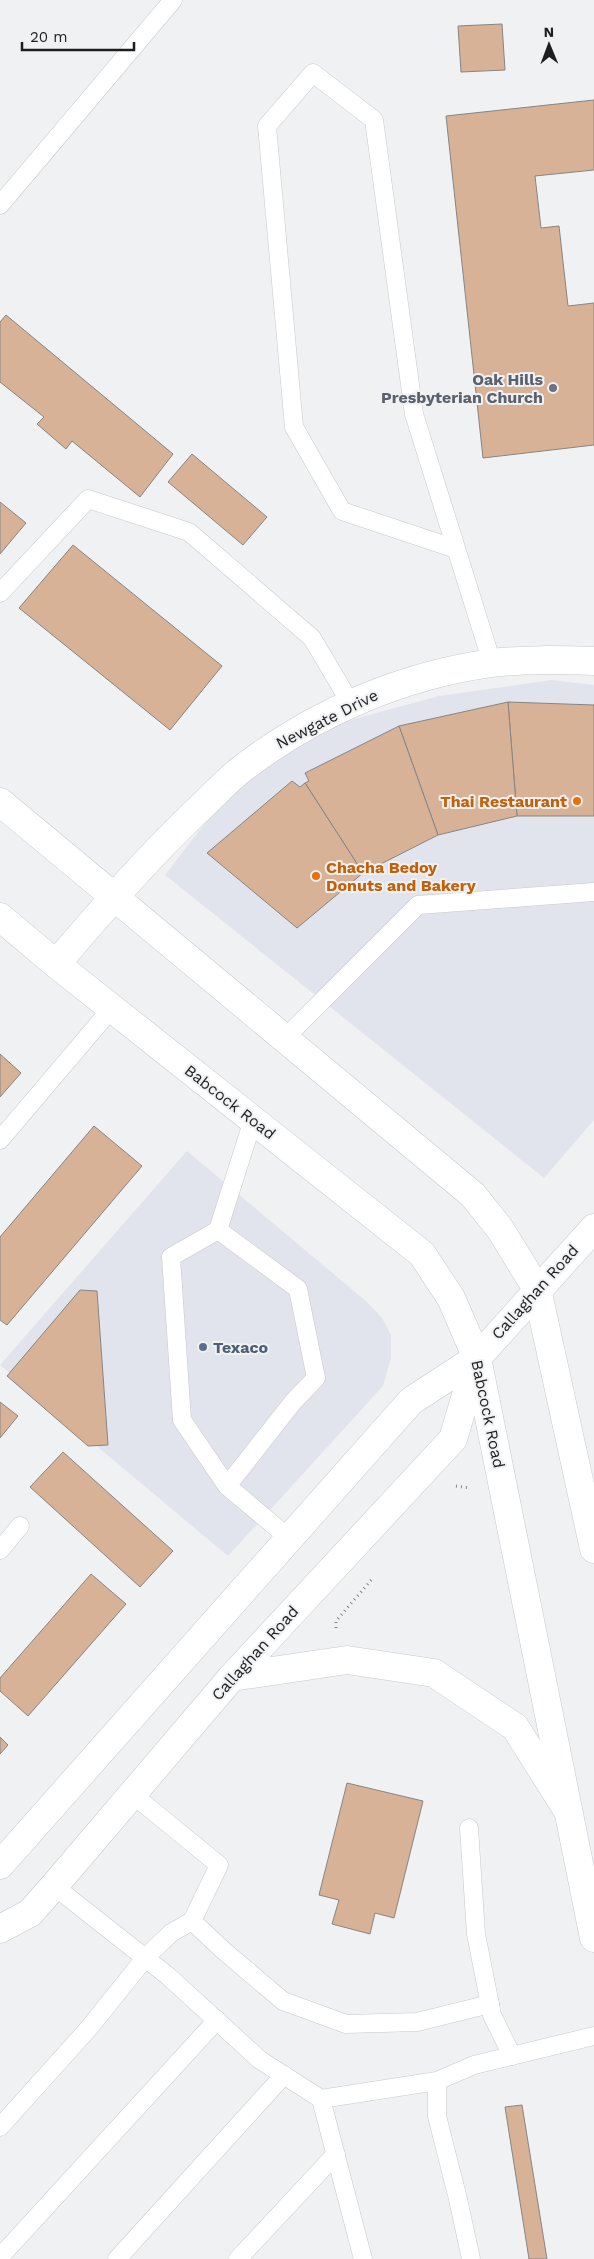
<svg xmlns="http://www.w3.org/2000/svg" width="594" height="2259" viewBox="0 0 594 2259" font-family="'Work Sans',sans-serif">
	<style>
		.built { fill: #e1e4ed }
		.building { fill: #d7b296; stroke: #878584 }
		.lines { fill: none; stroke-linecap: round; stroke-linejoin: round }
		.service-casing { stroke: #c8c9cb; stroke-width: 19 }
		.minor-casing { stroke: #c8c9cb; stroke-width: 29 }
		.secondary-casing { stroke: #c8c9cb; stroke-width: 29 }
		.primary-casing { stroke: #c8c9cb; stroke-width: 29 }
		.path { stroke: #858687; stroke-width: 3; stroke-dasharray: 1 4; stroke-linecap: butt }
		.service { stroke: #fff; stroke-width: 18 }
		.minor { stroke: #fff; stroke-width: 28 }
		.secondary { stroke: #fff; stroke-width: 28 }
		.primary { stroke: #fff; stroke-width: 28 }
		.worship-dot { fill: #6b7280; stroke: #f0f1f3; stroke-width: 2 }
		.food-dot { fill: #e8710a; stroke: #f0f1f3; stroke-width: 2 }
		.service-dot { fill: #5c6f8a; stroke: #f0f1f3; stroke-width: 2 }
		.labels { text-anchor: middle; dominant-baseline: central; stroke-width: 4; stroke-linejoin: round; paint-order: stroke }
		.worship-label { font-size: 16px; font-weight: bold; fill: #5b616d; stroke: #f0f1f3; text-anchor: end }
		.street-label { font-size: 16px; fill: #1e1e1f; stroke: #f0f1f3 }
		.food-label { font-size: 16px; font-weight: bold; fill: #c56008; stroke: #f0f1f3; text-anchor: end }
		.service-label { font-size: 16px; font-weight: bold; fill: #4e5e75; stroke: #f0f1f3; text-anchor: start }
	</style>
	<rect width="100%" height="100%" fill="#f0f1f3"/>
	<g class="built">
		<path d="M552,680L594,685V1120L544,1178L165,875L222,801L284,748L347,721L439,696Z"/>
		<path d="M187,1151L367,1302L382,1318L391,1335V1358L383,1386L228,1556L0,1365Z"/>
	</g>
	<g class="building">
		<path d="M502,24L505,70L461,72L458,26Z"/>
		<path d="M594,100V170L535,176L541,228L559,226L568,306L594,303V445L483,458L446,116Z"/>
		<path d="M6,315L173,454L140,497L72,441L66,449L37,424L44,417L0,382V322Z"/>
		<path d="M192,454L267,517L243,545L168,482Z"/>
		<path d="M0,502L26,523L0,554Z"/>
		<path d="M73,545L222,666L170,730L19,608Z"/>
		<path d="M508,702L594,705V816H517Z"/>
		<path d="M508,702L517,816L438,835L399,726Z"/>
		<path d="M399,726L438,835L363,873L305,783L309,781L305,773Z"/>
		<path d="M292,781L300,787L305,783L363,873L297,928L207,853Z"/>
		<path d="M0,1054L21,1073L0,1097Z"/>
		<path d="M94,1126L142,1166L7,1325L0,1320V1237Z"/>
		<path d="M80,1290L97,1291L108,1445L88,1446L7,1376Z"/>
		<path d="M0,1402L18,1416L0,1438Z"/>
		<path d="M63,1452L173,1551L140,1587L30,1487Z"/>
		<path d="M91,1574L126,1604L28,1716L0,1691V1678Z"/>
		<path d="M0,1737L8,1745L0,1754Z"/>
		<path d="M347,1783L423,1801L394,1918L375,1913L370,1934L332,1924L339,1900L319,1895Z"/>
		<path d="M522,2105L547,2259H529L505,2107Z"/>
	</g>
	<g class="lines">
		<g class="service-casing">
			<g id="service">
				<path d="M0,205L173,0"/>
				<path d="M456,549L342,511L294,427L267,126L313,73L374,120L414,414L492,663"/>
				<path d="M0,593L88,499L189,532L312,638L351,704"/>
				<path d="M284,1039L418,905L594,892"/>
				<path d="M253,1120L218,1230L171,1257L182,1420L227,1486L289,1538"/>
				<path d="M0,1140L112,1008"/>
				<path d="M218,1230L298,1289L316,1378L293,1402L227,1486"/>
				<path d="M0,1550L20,1526"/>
				<path d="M469,1828L476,1934L492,2015L512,2056"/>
				<path d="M54,1886L168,1976L260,2060L321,2099L437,2081L474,2065L594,2036"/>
				<path d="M192,1921L224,1951L283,2001L346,2024L417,2022L490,2004"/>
				<path d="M437,2081V2116L458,2199L471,2259"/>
				<path d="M321,2099L363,2259"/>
				<path d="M0,2127L89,2028L146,1957L171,1933L192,1921L219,1865L132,1794"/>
				<path d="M0,2257L217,2020"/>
				<path d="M117,2259L284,2075"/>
				<path d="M238,2259L336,2154"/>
			</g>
		</g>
		<g class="minor-casing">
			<path id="minor" d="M56,964C103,909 150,855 202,806C217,792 231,776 247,765C317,712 404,675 492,663C526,659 560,660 594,661"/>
		</g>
		<g class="secondary-casing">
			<g id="secondary">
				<path d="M232,1677L347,1660L434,1673L515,1727L568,1811"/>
				<path d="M0,1865L411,1401L477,1358L594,1228"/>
				<path d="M0,1929L30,1913L54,1886L232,1677L453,1439L477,1358"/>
			</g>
		</g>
		<g class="primary-casing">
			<g id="primary">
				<path d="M0,802L473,1195L500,1229L537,1289L594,1549"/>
				<path d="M0,917L56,964L422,1254L451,1298L477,1358L594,1938"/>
			</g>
		</g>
		<g class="path">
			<path d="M456,1486L470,1488"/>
			<path d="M336,1628V1621L373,1578"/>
		</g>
		<use href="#service" class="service"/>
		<use href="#minor" class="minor"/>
		<use href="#secondary" class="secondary"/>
		<use href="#primary" class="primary"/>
	</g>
	<circle class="worship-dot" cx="553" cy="388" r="5"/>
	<g class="food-dot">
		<circle cx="577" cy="801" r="5"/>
		<circle cx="316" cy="876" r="5"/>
	</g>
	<circle class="service-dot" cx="203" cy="1347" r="5"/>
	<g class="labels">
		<g class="worship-label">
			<text x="543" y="379">Oak Hills<tspan x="543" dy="18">Presbyterian Church</tspan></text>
		</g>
		<g class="street-label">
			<text transform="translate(327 719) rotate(-27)">Newgate Drive</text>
			<text transform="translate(230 1102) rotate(38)">Babcock Road</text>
			<text transform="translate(535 1292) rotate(-48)">Callaghan Road</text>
			<text transform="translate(488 1414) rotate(78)">Babcock Road</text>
			<text transform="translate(255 1653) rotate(-48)">Callaghan Road</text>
		</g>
		<g class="food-label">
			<text x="567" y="801">Thai Restaurant</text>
			<text x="326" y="867" text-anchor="start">Chacha Bedoy<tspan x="326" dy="18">Donuts and Bakery</tspan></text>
		</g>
		<g class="service-label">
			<text x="213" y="1347">Texaco</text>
		</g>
	</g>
	<g transform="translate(549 45) rotate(359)" stroke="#f0f1f3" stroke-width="4" paint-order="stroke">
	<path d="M0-4L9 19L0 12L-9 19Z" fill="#1e1e1f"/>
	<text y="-8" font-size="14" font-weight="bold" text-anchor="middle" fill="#1e1e1f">N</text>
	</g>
	<path d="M22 42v8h112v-8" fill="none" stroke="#1e1e1f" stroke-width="2.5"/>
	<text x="30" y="42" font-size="15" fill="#1e1e1f" stroke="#f0f1f3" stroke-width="4" paint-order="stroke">20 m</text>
</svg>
